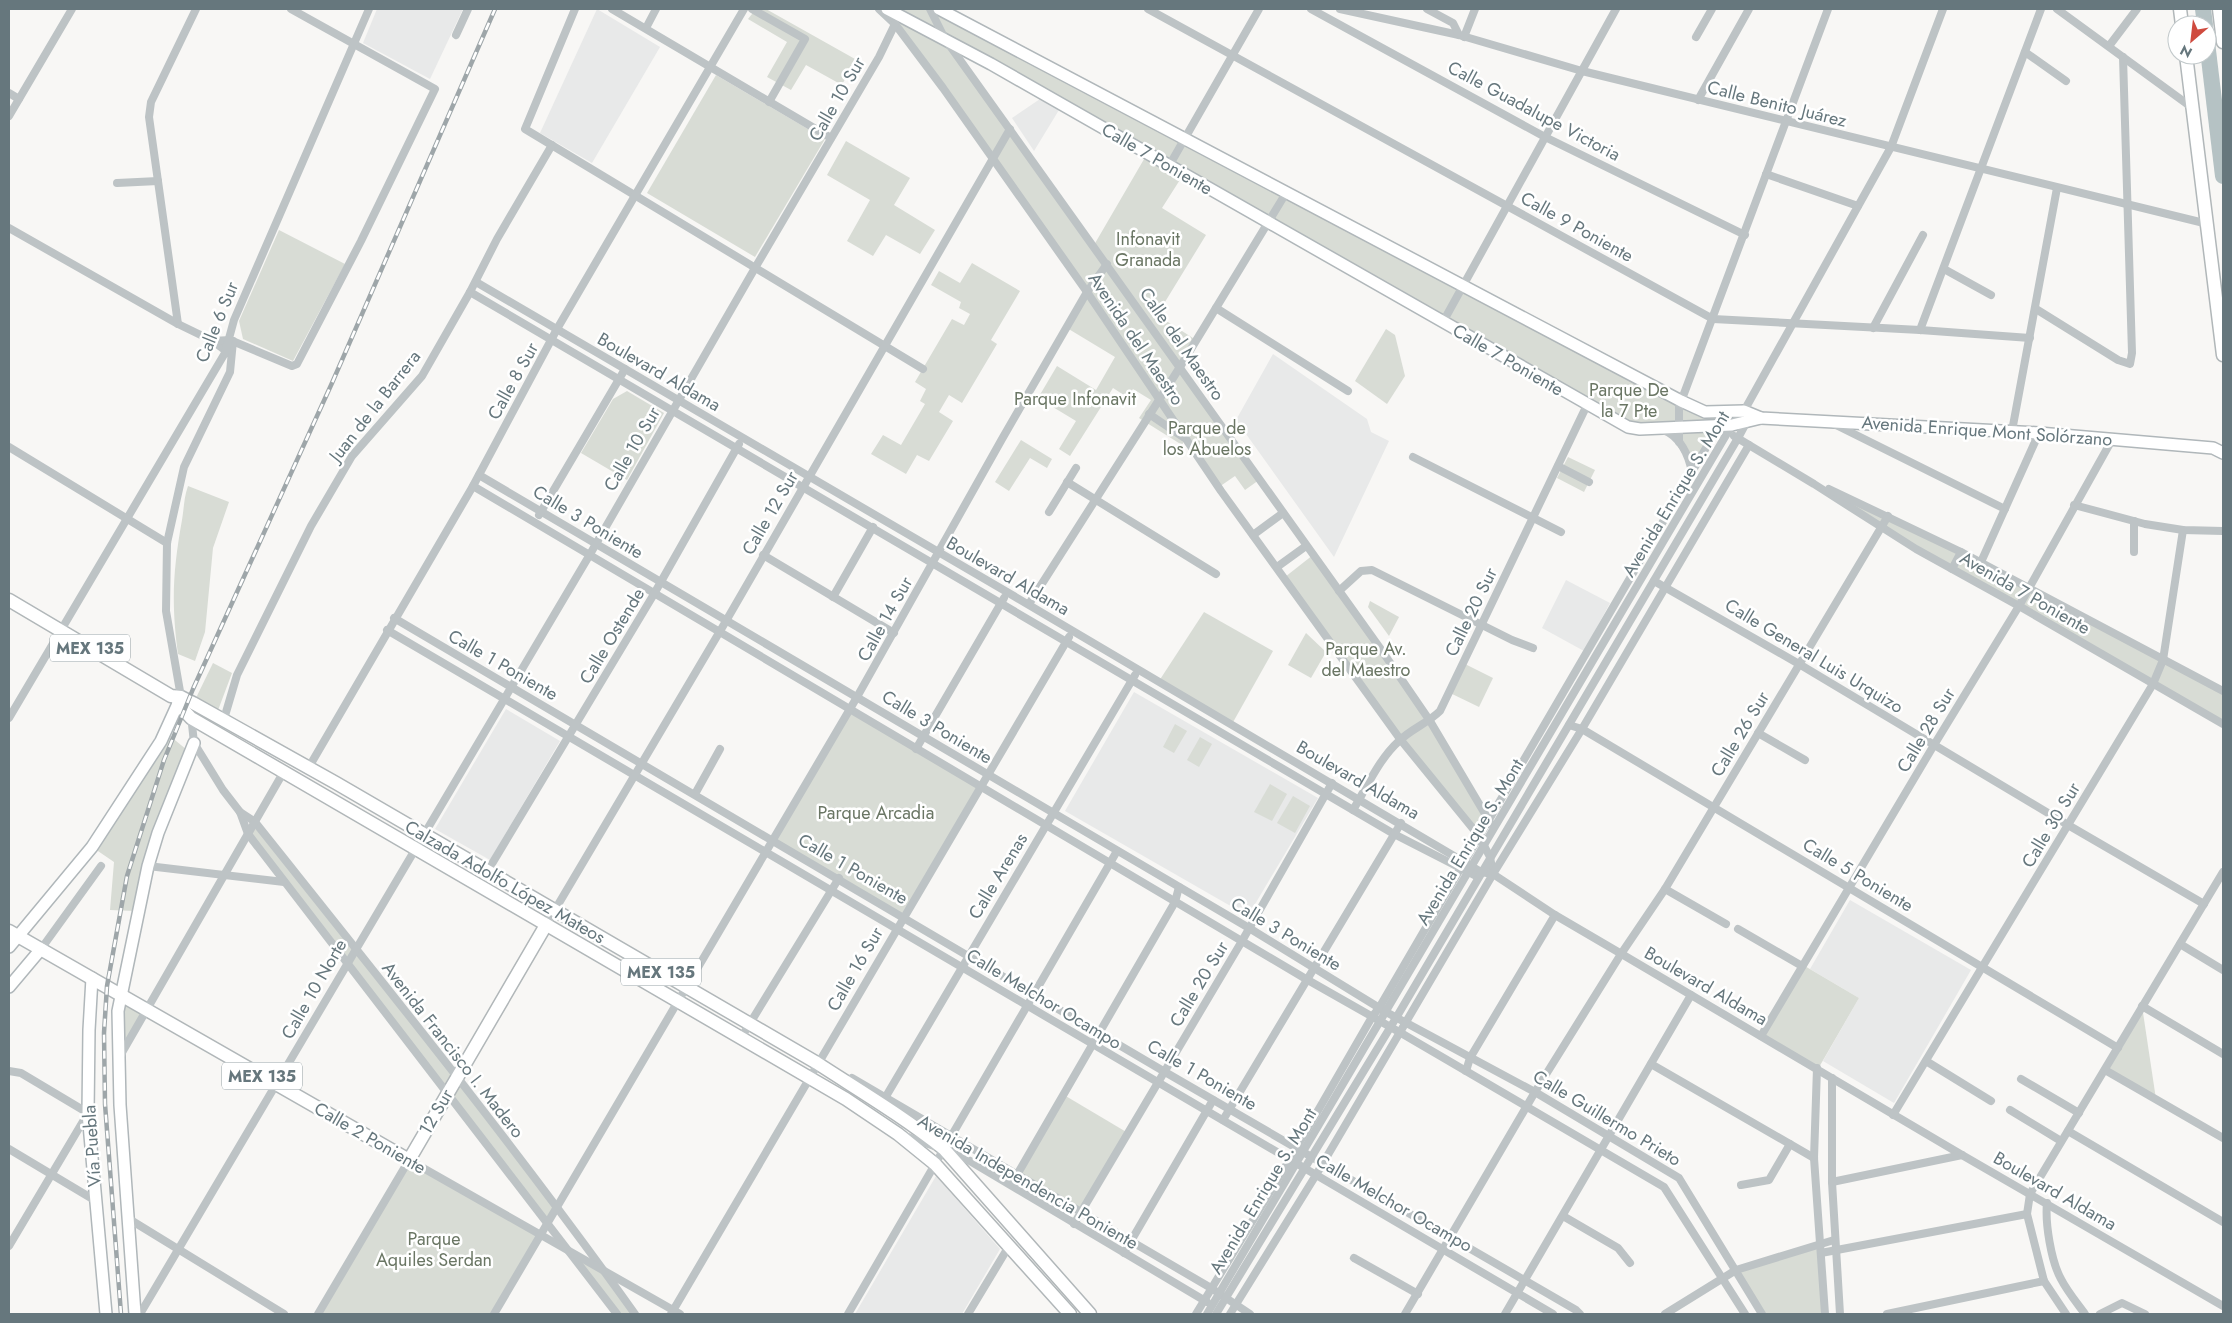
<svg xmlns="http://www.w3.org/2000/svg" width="2232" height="1323" viewBox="0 0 2232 1323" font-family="Jost,sans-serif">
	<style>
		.built { fill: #e8e9e9 }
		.green { fill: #d8dcd5 }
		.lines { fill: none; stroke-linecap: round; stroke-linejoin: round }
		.river { stroke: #b5c2c4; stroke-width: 16 }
		.secondary-casing { stroke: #b0b7ba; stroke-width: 14 }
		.primary-casing { stroke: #b1b7b9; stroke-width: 15 }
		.minor { stroke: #bdc3c5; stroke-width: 8 }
		.secondary { stroke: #fff; stroke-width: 11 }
		.primary { stroke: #fff; stroke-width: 12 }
		.rail-casing { stroke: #9ea6a9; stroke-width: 4.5 }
		.rail { stroke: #fff; stroke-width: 2.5; stroke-dasharray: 8; stroke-linecap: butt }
		.labels { text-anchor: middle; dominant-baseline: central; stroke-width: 5; stroke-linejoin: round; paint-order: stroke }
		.shield { fill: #fff; stroke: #94a0a4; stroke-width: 1 }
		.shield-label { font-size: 16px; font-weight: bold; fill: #66777d }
		.street-label { font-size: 18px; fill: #66777d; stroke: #fff }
		.park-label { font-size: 18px; fill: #6a7664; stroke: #fff }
	</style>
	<rect width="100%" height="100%" fill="#f8f7f5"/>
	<g class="built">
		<path d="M377,9H463L430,79L363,43Z"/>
		<path d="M597,9L660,47L592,163L540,133Z"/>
		<path d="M1040,99L1059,110L1034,151L1012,118Z"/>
		<path d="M1273,354L1367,419L1371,432L1389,441L1334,557L1236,420Z"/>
		<path d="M1566,580L1610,603L1584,651L1542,628Z"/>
		<path d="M1134,692L1318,798L1248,916L1065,811Z"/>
		<path d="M506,709L560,741L490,860L435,829Z"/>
		<path d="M1850,900L1971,970L1894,1103L1823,1061L1859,998L1810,969Z"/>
		<path d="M936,1176L1000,1249L962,1314H855Z"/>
	</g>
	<g class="green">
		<path d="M756,9H766L855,59L842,85L806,65L791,90L767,77L787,42L748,19Z"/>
		<path d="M889,9H939L1681,402L1737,413L1733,423L1720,425L1691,466L1668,432L1640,429L1183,175L1162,208L1206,235L1157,315L1196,340L1180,368L1259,480L1245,490L1235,476L1219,487L1185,439L1182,445L1139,418L1151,400L1133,389L1127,397L1113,388L1070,456L1059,449L1076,421L1038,398L1057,366L1096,390L1115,357L1067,328L1087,292L899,24L904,18L946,46L1094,245L1147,154Z"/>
		<path d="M716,75L825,139L755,257L647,193Z"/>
		<path d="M846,141L910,178L894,205L935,230L920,254L886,235L873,256L847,241L870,200L827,175Z"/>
		<path d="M279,230L345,264L293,361L243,339L239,321Z"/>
		<path d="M972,263L1020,291L991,340L997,344L962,403L949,395L939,412L953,421L929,461L917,455L906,474L871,454L883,435L901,445L925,404L920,401L926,389L915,382L952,319L964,325L970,314L959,308L961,302L931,285L939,271L960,283Z"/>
		<path d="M1386,329L1395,335L1405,376L1387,404L1355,381Z"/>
		<path d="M627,391L664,413L627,480L581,453L613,399Z"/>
		<path d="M1021,440L1052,459L1047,468L1030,458L1009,491L995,482Z"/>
		<path d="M1568,457L1595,470L1584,492L1557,478Z"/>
		<path d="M1819,485L1857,502L2223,691V724L1920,551Z"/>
		<path d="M188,486L229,502L213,548L205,632L195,661L178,654C171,603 173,570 182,520C184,508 184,497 188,486Z"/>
		<path d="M1313,555L1380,648L1488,820L1479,836L1400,739L1285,577Z"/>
		<path d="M1370,601L1399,617L1389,636L1368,607Z"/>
		<path d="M1204,612L1273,651L1232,724L1159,681Z"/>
		<path d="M1306,633L1326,652L1311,678L1288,665Z"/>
		<path d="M213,663L232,673L217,713L194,702Z"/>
		<path d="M1463,663L1493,678L1479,707L1448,692Z"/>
		<path d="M850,710L980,787L903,916L772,839Z"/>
		<path d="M1175,724L1187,731L1174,753L1163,747Z"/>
		<path d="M170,736L187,750L135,911L110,910L114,862L95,849L156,761Z"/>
		<path d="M1200,737L1212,744L1199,767L1187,760Z"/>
		<path d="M1270,784L1287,794L1272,821L1254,812Z"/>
		<path d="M1293,796L1310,806L1295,833L1277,823Z"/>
		<path d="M255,822L556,1207L547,1222L248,834Z"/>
		<path d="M1803,965L1859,998L1818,1069L1761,1036Z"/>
		<path d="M120,994L146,1009L119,1057Z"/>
		<path d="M2142,1006L2156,1099L2105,1070Z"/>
		<path d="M1064,1095L1128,1133L1081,1212L1017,1175Z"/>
		<path d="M409,1160L540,1234L494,1314H318Z"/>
		<path d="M1820,1244L1825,1314H1762L1736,1271Z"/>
		<path d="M569,1251L602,1270L635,1314H617Z"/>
	</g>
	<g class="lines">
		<g class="river">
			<path d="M2203,9L2205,25"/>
			<path d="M2207,42L2223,176"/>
		</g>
		<g class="secondary-casing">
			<g id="secondary">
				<path d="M887,9L991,64L1628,427L1640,429L1732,425L1761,418"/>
				<path d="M939,9L1681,401L1705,412L1744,411L1761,418L2039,433L2213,448L2223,453"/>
				<path d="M9,947L92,847L161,741L181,697"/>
				<path d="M92,978L89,1030L88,1113L106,1314"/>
				<path d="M9,987L41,949"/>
				<path d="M135,1314L120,1105L118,1011L148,866L158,833L194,743"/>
			</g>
		</g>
		<g class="primary-casing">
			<g id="primary">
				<path d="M2180,9L2182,25"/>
				<path d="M2219,9L2223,42"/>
				<path d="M2186,55L2223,355"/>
				<path d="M9,600L171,696L181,697L193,703L336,783L817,1063C860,1091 904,1117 944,1149L1090,1314"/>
				<path d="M178,704L191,718L846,1099L898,1134L935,1164L1070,1314"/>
				<path d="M9,931L409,1160L546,925"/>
			</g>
		</g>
		<g class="minor">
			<path d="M575,9L525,129L923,369"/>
			<path d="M612,9L831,138"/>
			<path d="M752,9L805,39L769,102"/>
			<path d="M879,9L895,24L943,88L1087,292L1221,491L1400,739L1479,836L1490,857L1493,874"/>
			<path d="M930,9L945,39L1380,648L1430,721L1491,824"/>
			<path d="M1148,9L1713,319L1920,330L2030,338"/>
			<path d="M1311,9L1545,137L1745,235"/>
			<path d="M1340,9L1459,35L1582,71L2208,224"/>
			<path d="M1427,9L1453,23L1459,35"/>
			<path d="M2057,9L2194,109"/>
			<path d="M646,28L656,9"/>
			<path d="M456,35L468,9"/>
			<path d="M1464,37L1475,9"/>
			<path d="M1696,37L1712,9"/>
			<path d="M2109,46L2137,9"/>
			<path d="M2025,52L2066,81"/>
			<path d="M9,93L19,99"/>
			<path d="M1698,100L1749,9"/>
			<path d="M9,116L72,9"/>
			<path d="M1169,166L1259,9"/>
			<path d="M1766,174L1858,206"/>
			<path d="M117,183L158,181"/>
			<path d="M9,228L178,324L213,341L230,354"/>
			<path d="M1944,269L1991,295"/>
			<path d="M476,282L1007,592L1481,872L1493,874L1555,915L1625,956L1962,1155L2223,1306"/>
			<path d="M470,292L1394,834L1478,877"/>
			<path d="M1216,308L1348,391"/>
			<path d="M2036,309L2118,360L2130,364L2132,353L2123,57"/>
			<path d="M1443,322L1616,9"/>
			<path d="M178,324L149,117L151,102L196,9"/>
			<path d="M1873,328L1923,235"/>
			<path d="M1920,330L2041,9"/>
			<path d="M213,341L230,340L292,366L297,364L361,241L435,89L291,9"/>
			<path d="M1149,414L1183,437"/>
			<path d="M1834,424L2005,509"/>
			<path d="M1663,430C1680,436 1689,455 1692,473"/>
			<path d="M2012,431L2057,188"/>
			<path d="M1734,436L1814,484L1916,549L2019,606L2223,724"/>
			<path d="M1679,442V407L1828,9"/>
			<path d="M9,447L167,543"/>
			<path d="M1413,457L1561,532"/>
			<path d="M1558,466L1589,482"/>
			<path d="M479,475L1249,928L1386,1012L1535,1092L1679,1178L1762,1314"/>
			<path d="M1067,482L1216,574"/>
			<path d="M473,486L1306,979L1401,1033L1664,1187L1745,1314"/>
			<path d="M1829,489L1961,552L2223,691"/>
			<path d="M2074,505L2145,524L2183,530L2223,531"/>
			<path d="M1049,512L1076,468"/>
			<path d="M539,515L625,369"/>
			<path d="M1253,535L1283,513"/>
			<path d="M2134,552V521"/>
			<path d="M763,555L894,633"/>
			<path d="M1981,562L2039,433"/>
			<path d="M1277,567L1306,546"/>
			<path d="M1952,569L1961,552"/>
			<path d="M1654,581L1799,664L2068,825L2204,904"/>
			<path d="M1339,591L1361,571L1372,570L1512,640L1533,648"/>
			<path d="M833,597L873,527"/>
			<path d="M1029,604L1180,367L1286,193"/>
			<path d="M394,618L1165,1072L1576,1310L1580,1314"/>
			<path d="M387,630L1553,1314"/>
			<path d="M181,697L166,611L167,543L184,467L230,372L233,341"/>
			<path d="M191,715L194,743L223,790L240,812L248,834L617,1314"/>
			<path d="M9,718L225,353L234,320L369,9"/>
			<path d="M224,719L237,675L311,526L352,456L422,376L470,292L497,239L552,145"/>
			<path d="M1569,725L1582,729L2118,1048"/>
			<path d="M1758,733L1805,760"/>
			<path d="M916,749L1004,598"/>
			<path d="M309,767L473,486L557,329L744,9"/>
			<path d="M695,794L720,749"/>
			<path d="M1353,810C1367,787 1379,759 1399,741C1411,729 1428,723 1440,711L1587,405"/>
			<path d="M240,812L255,822C384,984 515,1146 635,1314"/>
			<path d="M148,866L284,882"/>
			<path d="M487,872L654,594L739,444"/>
			<path d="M1665,889L1726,924"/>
			<path d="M546,925L726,621L1010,129"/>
			<path d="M1738,929L1802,966"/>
			<path d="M2180,944L2223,970"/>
			<path d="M41,949L101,866"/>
			<path d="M2142,1006L2223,1054"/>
			<path d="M1761,1036L1934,745L2019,606L2113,438"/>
			<path d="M741,1038L839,878"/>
			<path d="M120,1056L283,773"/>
			<path d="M1926,1061L1991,1101"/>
			<path d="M1651,1064L1814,1158"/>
			<path d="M1817,1068L1814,1158L1825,1314"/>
			<path d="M2105,1070L2223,1138"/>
			<path d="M9,1071L21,1073L88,1113L9,1246"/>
			<path d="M1466,1071L1470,1058L1555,915"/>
			<path d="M852,1078L1211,1288L1250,1314"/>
			<path d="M1832,1078V1182L1840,1314"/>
			<path d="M2021,1079L2079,1113"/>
			<path d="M885,1098L1135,675"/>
			<path d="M2010,1110L2061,1141"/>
			<path d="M1893,1115L2153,684L2163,660L2183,530"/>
			<path d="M1223,1120L1401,823"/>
			<path d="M2068,1131L2223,1222"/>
			<path d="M905,1136L934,1146"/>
			<path d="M9,1149L96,1201"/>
			<path d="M950,1152L970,1161L1207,1302"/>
			<path d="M1014,1180L1175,902L1179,887"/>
			<path d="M1832,1182L1962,1155"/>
			<path d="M1741,1185L1769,1180L1790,1144"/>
			<path d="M2047,1203C2045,1223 2051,1261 2061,1279C2067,1291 2077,1303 2085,1314"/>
			<path d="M1563,1216L1618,1248L1630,1263"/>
			<path d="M129,1219L284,1314"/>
			<path d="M1074,1224L1242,941L1332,783"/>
			<path d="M1124,1253L1213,1100"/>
			<path d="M1821,1253L2027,1214"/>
			<path d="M1354,1258L1418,1294"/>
			<path d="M140,1314L589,556L755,268L879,57L895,24"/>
			<path d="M318,1314L409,1160L680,1314"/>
			<path d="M494,1314L857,697L1002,439L1087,292L1107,264"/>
			<path d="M671,1314L1069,637"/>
			<path d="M848,1314L1117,851"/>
			<path d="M968,1314L1009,1246"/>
			<path d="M1196,1314L1290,1159L1372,1017L1379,1008L1727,412"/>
			<path d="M1207,1314L1732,425L1744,411L1891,147L1943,9"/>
			<path d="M1216,1314L1396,1018L1738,438L1746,423V420"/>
			<path d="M1230,1314L1316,1175L1493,874L1582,729L1749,445"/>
			<path d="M1405,1314L1535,1092L1621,954L1665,889L1888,516"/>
			<path d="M1505,1314L1691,995"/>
			<path d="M1665,1314L1736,1270L1834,1240"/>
			<path d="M1887,1314L2044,1281"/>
			<path d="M2066,1314L2044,1281L2027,1214L2030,1194L2223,872"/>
			<path d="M2100,1314L2122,1303L2145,1314"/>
		</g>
		<use href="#secondary" class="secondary"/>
		<use href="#primary" class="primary"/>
		<g class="rail-casing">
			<path id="rail" d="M121,1314L105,1104L104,1033L107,986L127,876L164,760L193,689L332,383L495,9"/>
		</g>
		<use href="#rail" class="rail"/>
	</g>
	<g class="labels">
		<g class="shield">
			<rect x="50" y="634.5" width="80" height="27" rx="4"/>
			<rect x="621" y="958.5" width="80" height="27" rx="4"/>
			<rect x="222" y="1062.5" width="80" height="27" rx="4"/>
		</g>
		<g class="shield-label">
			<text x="90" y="648">MEX 135</text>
			<text x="661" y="972">MEX 135</text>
			<text x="262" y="1076">MEX 135</text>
		</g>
		<g class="street-label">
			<text transform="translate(837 99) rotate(-60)">Calle 10 Sur</text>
			<text transform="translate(1777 104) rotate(14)">Calle Benito Juárez</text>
			<text transform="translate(1534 111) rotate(28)">Calle Guadalupe Victoria</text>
			<text transform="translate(1157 159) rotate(30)">Calle 7 Poniente</text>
			<text transform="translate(1577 227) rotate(29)">Calle 9 Poniente</text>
			<text transform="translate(217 322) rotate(-68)">Calle 6 Sur</text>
			<text transform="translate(1136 339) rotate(56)">Avenida del Maestro</text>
			<text transform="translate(1182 344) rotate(55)">Calle del Maestro</text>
			<text transform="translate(1508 360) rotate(30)">Calle 7 Poniente</text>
			<text transform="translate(659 372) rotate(30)">Boulevard Aldama</text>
			<text transform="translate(513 381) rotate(-61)">Calle 8 Sur</text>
			<text transform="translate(375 406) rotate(-52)">Juan de la Barrera</text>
			<text transform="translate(1987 431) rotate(4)">Avenida Enrique Mont Solórzano</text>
			<text transform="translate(632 449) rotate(-60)">Calle 10 Sur</text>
			<text transform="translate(1676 494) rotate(-59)">Avenida Enrique S. Mont</text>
			<text transform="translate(770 513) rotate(-60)">Calle 12 Sur</text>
			<text transform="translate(588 522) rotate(31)">Calle 3 Poniente</text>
			<text transform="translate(1008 576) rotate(30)">Boulevard Aldama</text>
			<text transform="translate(2025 593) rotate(30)">Avenida 7 Poniente</text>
			<text transform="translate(1471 612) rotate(-64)">Calle 20 Sur</text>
			<text transform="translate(885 619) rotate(-61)">Calle 14 Sur</text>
			<text transform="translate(612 636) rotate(-59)">Calle Ostende</text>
			<text transform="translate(1814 656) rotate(31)">Calle General Luis Urquizo</text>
			<text transform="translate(503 665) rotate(30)">Calle 1 Poniente</text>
			<text transform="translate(937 727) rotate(31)">Calle 3 Poniente</text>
			<text transform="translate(1926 730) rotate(-59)">Calle 28 Sur</text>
			<text transform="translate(1740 734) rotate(-59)">Calle 26 Sur</text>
			<text transform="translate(1358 780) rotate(30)">Boulevard Aldama</text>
			<text transform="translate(2051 825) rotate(-59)">Calle 30 Sur</text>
			<text transform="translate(1470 842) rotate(-59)">Avenida Enrique S. Mont</text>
			<text transform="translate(853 869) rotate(30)">Calle 1 Poniente</text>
			<text transform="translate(1858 875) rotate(31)">Calle 5 Poniente</text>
			<text transform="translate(998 876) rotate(-59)">Calle Arenas</text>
			<text transform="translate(505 882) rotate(30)">Calzada Adolfo López Mateos</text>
			<text transform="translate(1286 934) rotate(31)">Calle 3 Poniente</text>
			<text transform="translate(855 969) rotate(-60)">Calle 16 Sur</text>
			<text transform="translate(1199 984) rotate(-59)">Calle 20 Sur</text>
			<text transform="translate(1706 986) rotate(30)">Boulevard Aldama</text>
			<text transform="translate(314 989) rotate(-60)">Calle 10 Norte</text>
			<text transform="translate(1044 999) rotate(31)">Calle Melchor Ocampo</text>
			<text transform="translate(453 1050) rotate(52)">Avenida Francisco I. Madero</text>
			<text transform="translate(1202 1075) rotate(30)">Calle 1 Poniente</text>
			<text transform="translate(436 1112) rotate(-60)">12 Sur</text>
			<text transform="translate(1607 1118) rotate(31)">Calle Guillermo Prieto</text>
			<text transform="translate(370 1138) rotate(30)">Calle 2 Poniente</text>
			<text transform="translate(92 1146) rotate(-94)">Vía Puebla</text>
			<text transform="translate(1028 1182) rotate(30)">Avenida Independencia Poniente</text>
			<text transform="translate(1263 1191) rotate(-59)">Avenida Enrique S. Mont</text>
			<text transform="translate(2055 1191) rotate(30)">Boulevard Aldama</text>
			<text transform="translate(1394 1203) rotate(30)">Calle Melchor Ocampo</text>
		</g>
		<g class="park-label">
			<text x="1148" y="239">Infonavit<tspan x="1148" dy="21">Granada</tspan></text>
			<text x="1629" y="390">Parque De<tspan x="1629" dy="21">la 7 Pte</tspan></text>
			<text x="1075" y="399">Parque Infonavit</text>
			<text x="1207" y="428">Parque de<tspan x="1207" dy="21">los Abuelos</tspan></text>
			<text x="1366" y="649">Parque Av.<tspan x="1366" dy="21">del Maestro</tspan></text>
			<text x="876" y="813">Parque Arcadia</text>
			<text x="434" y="1239">Parque<tspan x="434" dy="21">Aquiles Serdan</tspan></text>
		</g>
	</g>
	<rect width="2232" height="1323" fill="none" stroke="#66777d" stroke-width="20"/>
	<g transform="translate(2192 40) rotate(208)"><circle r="24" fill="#ffffff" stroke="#c2c9cb"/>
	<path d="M0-4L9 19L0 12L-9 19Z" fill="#cf4a3e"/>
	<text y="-8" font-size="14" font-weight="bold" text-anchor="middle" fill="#66777d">N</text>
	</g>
</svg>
